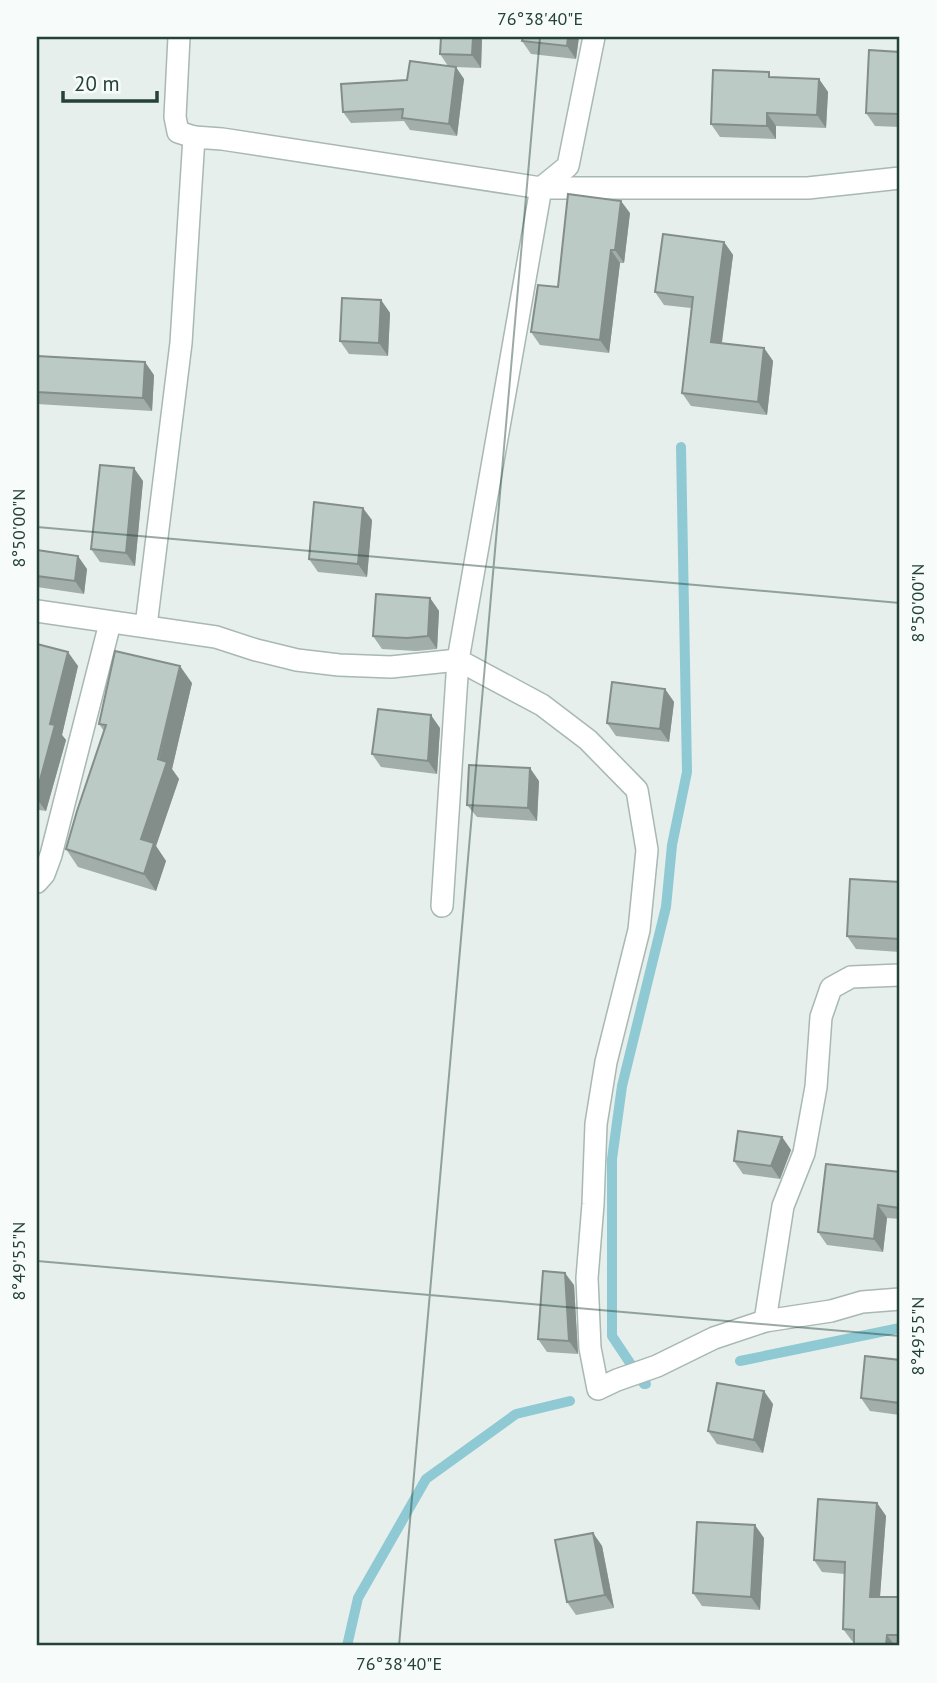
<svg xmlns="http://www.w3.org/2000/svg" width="937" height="1683" viewBox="0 0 937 1683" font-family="'PT Sans',sans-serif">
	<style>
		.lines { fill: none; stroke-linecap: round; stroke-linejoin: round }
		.stream { stroke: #8ec9d4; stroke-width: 10 }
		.minor-casing { stroke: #a8b8b2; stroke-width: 24 }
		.minor { stroke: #fff; stroke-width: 21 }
		.wall { fill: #a1aea9 }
		.shaded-wall { fill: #838d89 }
		.building { fill: #bbcac4; stroke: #838d89; stroke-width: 2 }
		.ticks { fill: none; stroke: #24423a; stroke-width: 2; stroke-opacity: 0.45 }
		.neatline { fill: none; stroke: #24423a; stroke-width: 2.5 }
		.ticks-label { font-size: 18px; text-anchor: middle; fill: #24423a }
	</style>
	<rect width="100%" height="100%" fill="#e6efeb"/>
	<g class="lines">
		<g class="stream">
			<path d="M740,1361L900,1328"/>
			<path d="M646,1384H644L612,1336V1159L622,1086L666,907L672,845L687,772L681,447"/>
			<path d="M347,1646L358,1598L426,1479L516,1414L570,1401"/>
		</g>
		<g class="minor-casing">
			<g id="minor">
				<path d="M179,37L175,117L178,132L194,137"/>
				<path d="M37,611L216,637L256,650L297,660L339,665L391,667L458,660L542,705L588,740L637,790L647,850L639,930L606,1062L596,1124L593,1204L587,1278L590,1348L598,1389L617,1380L657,1366L714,1338L765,1321L831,1311L862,1302L900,1299"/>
				<path d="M146,626L181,343L194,137L222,139L541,188L568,166L594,37"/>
				<path d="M37,882L44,874L51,855L110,623"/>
				<path d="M442,906L458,660L541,188H808L900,178"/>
				<path d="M765,1321L783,1206L804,1153L816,1087L821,1017L831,988L851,977L900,975"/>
			</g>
		</g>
		<use href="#minor" class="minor"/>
	</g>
	<g class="wall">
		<path d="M441,37H482L481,68L455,67L464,79L457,136L410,130L404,121L351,123L343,112L407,80L448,66L440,54Z"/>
		<path d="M523,37H579L576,59L531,54L522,41Z"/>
		<path d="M900,52V127L875,126L866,113Z"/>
		<path d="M772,77L819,79L828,92L826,128L776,126V139L720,137L711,124Z"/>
		<path d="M630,213L624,263H620L609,353L540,345L531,332L558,287Z"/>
		<path d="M724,242L733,255L722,343L764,348L773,361L767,415L691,406L682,393L691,308L664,305L655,292Z"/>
		<path d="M381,300L390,313L388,356L349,354L340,341Z"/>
		<path d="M37,356L154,375L152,411L37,404Z"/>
		<path d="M143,481L135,566L100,562L91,549Z"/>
		<path d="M372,520L367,577L318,572L309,559Z"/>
		<path d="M37,550L87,569L84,594L37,587Z"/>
		<path d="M430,598L439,611L437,649L416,651L382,649L373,636Z"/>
		<path d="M37,644L78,666L62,735L66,740L46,811L39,810L37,831Z"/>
		<path d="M192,683L172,769L179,779L156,846L166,861L156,891L78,867L66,849L104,731L99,724Z"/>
		<path d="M665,689L674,702L669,742L616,736L607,723Z"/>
		<path d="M440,728L437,774L381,767L372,754Z"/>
		<path d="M539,781L537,821L477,817L467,805Z"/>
		<path d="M900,882V952L856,949L847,936Z"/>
		<path d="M782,1137L791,1150L780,1179L743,1174L734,1161Z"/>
		<path d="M900,1172V1219L887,1218L883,1252L827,1245L818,1232Z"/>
		<path d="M574,1285L578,1354L547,1352L538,1339Z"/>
		<path d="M900,1360V1415L870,1411L861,1398Z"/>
		<path d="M773,1404L763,1453L717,1444L708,1431Z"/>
		<path d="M877,1503L886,1516L880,1597H900V1646H854V1642L852,1641L843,1629L845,1574L822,1572L814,1560Z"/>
		<path d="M593,1533L602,1546L614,1608L576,1615L567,1602Z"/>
		<path d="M764,1538L760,1610L702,1606L693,1593Z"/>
	</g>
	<g class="shaded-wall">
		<path d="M473,37H482L481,68L472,55Z"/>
		<path d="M568,37H579L576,59L567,46Z"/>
		<path d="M456,67L464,79L457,136L449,124Z"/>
		<path d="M819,79L828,92L826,128L817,115Z"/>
		<path d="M767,113L776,126V139L767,126Z"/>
		<path d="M621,201L630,213L624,263L615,250Z"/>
		<path d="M724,242L733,255L720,355L711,342Z"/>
		<path d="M611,250L620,263L609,353L600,340Z"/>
		<path d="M381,300L390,313L388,356L379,343Z"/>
		<path d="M764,348L773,361L767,415L758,402Z"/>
		<path d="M145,362L154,375L152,411L143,398Z"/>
		<path d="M134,468L143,481L135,566L126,553Z"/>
		<path d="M363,508L372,520L367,577L358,564Z"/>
		<path d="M78,556L87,569L84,594L75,581Z"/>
		<path d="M430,598L439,611L437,649L428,636Z"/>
		<path d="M68,652L78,666L62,735L66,740L46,811L37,799V791L50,724Z"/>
		<path d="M180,666L192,683L172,769L179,779L156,846L166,861L156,891L144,874L141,839Z"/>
		<path d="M665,689L674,702L669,742L660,729Z"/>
		<path d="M431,715L440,728L437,774L428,761Z"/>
		<path d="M530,768L539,781L537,821L528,808Z"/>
		<path d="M37,806L39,810L37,831Z"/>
		<path d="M782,1137L791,1150L780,1179L771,1166Z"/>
		<path d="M878,1205L887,1218L883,1252L874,1239Z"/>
		<path d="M565,1273L574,1285L578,1354L569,1341Z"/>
		<path d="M764,1391L773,1404L763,1453L754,1440Z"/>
		<path d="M877,1503L886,1516L879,1609L870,1597Z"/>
		<path d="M755,1525L764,1538L760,1610L751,1597Z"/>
		<path d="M593,1533L602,1546L614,1608L605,1595Z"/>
		<path d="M887,1635L895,1646H886Z"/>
	</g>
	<g class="building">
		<path d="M441,37H473L472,55L440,54Z"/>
		<path d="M523,37H568L567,46L522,41Z"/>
		<path d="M869,50L900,52V114L866,113Z"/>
		<path d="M410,61L456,67L449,124L402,118L403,109L343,112L341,84L407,80Z"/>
		<path d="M713,70L769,72V77L819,79L817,115L767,113V126L711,124Z"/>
		<path d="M568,194L621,201L615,250H611L600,340L531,332L538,285L558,287Z"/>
		<path d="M663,234L724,242L711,342L764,348L758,402L682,393L693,297L655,292Z"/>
		<path d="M342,298L381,300L379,343L340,341Z"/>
		<path d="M37,356L145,362L143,398L37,392Z"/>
		<path d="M100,465L134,468L126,553L91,549Z"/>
		<path d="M314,502L363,508L358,564L309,559Z"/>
		<path d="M37,550L78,556L75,581L37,576Z"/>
		<path d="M376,594L430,598L428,636L407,638L373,636Z"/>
		<path d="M37,644L68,652L50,724L55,725L37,791Z"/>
		<path d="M115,651L180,666L158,759L167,762L141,839L154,843L144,874L66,849L77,811L106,725L99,724Z"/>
		<path d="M612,682L665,689L660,729L607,723Z"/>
		<path d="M378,709L431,715L428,761L372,754Z"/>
		<path d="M469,765L530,768L528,808L467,805Z"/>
		<path d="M850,879L900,882V939L847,936Z"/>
		<path d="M738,1131L782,1137L771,1166L734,1161Z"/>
		<path d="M826,1164L900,1172V1208L878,1205L874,1239L818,1232Z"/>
		<path d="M543,1271L565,1273L569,1341L538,1339Z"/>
		<path d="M865,1356L900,1360V1403L861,1398Z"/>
		<path d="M717,1383L764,1391L754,1440L708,1431Z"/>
		<path d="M818,1499L877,1503L870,1597H900V1635H887L886,1646H854V1630L843,1629L845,1562L814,1560Z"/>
		<path d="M697,1522L755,1525L751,1597L693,1593Z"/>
		<path d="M593,1533L605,1595L567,1602L555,1540Z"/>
	</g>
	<path class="ticks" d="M37,527L900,603M37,1261L900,1336M399,1646L540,37"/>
	<rect width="937" height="1683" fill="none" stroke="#f7fbf9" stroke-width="77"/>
	<path d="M63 91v10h94v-10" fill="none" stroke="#24423a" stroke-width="3.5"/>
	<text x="74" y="91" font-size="21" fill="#24423a" stroke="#f7fbf9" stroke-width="5" paint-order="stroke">20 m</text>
	<rect x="38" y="38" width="860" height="1606" class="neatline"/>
	<g class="ticks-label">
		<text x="540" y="25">76°38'40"E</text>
		<text transform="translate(19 528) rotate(-90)" y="6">8°50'00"N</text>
		<text transform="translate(918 603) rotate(-90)" y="6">8°50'00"N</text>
		<text transform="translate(19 1261) rotate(-90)" y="6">8°49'55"N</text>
		<text transform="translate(918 1336) rotate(-90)" y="6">8°49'55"N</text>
		<text x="399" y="1670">76°38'40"E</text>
	</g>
</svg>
